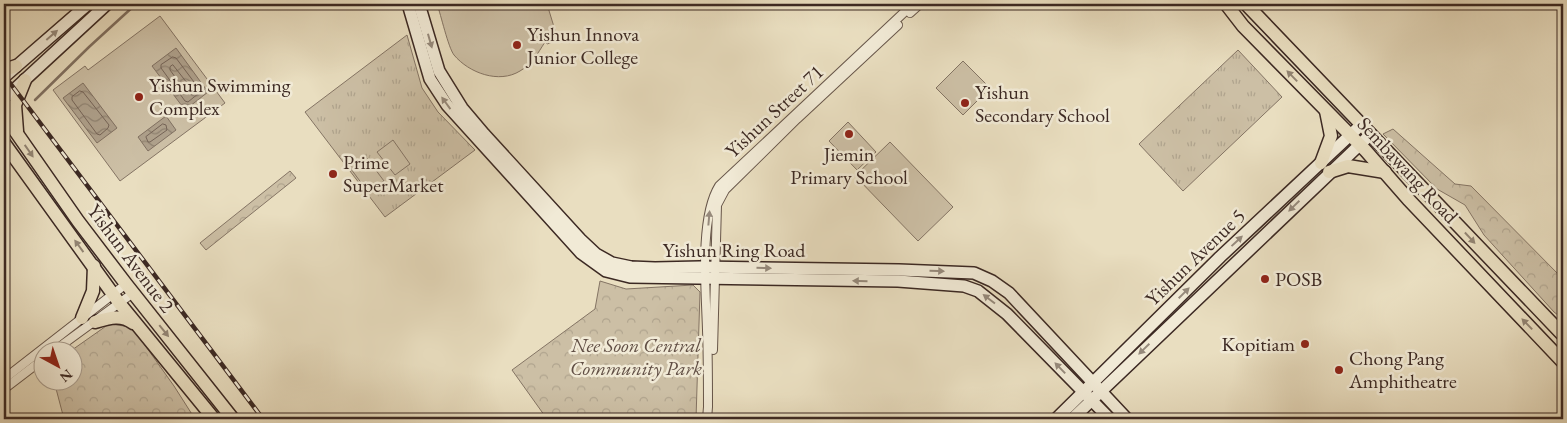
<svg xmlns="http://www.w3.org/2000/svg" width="1567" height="423" viewBox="0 0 1567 423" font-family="'EB Garamond',serif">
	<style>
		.grass { fill: url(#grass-tufts); stroke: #847464 }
		.forest { fill: url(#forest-crowns); stroke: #847464 }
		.pitch { fill: #ccbfa5; stroke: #847464 }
		.water { fill: url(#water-waves); stroke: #807061 }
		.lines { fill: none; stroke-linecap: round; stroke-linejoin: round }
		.shore { stroke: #756457; stroke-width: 1 }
		.stream { stroke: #807061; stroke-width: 2.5 }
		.minor-casing { stroke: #67564a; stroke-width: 10 }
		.secondary-casing { stroke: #3c2923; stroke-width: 14 }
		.primary-casing { stroke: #3c2923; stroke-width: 15 }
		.minor { stroke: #f1ead6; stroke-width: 8 }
		.secondary { stroke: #f1ead6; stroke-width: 11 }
		.primary { stroke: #e9dec0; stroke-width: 12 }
		.rail-casing { stroke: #3c2923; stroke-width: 4.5 }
		.rail { stroke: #f1ead6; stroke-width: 2.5; stroke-dasharray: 8; stroke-linecap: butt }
		.oneway { fill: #968a7c }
		.oneway2 { fill: #928472 }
		.poi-dot { fill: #8f2418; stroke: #f1ead6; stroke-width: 2 }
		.labels { text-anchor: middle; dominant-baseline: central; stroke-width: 5; stroke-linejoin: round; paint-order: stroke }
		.poi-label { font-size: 20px; fill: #3c2923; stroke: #f1ead6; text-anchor: start }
		.street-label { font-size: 20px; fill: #3c2923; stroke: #f1ead6 }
		.park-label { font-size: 20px; font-style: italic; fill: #604e44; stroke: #f1ead6 }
	</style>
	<defs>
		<pattern id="grass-tufts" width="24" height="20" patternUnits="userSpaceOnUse" patternTransform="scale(1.25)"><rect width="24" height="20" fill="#ccbfa5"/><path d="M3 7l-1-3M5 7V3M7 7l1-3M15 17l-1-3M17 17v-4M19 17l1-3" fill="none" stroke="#b0a48e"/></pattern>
		<pattern id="forest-crowns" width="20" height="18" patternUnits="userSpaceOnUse" patternTransform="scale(1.25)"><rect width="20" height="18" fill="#ccbfa5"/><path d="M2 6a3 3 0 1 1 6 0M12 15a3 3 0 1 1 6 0" fill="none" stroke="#b0a48e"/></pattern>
		<pattern id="water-waves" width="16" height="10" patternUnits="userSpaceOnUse" patternTransform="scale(1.25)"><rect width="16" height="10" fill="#aea08b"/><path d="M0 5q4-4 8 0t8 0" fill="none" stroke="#8f8271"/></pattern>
	</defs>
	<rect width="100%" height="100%" fill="#e9dec0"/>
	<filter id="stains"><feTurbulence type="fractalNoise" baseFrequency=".004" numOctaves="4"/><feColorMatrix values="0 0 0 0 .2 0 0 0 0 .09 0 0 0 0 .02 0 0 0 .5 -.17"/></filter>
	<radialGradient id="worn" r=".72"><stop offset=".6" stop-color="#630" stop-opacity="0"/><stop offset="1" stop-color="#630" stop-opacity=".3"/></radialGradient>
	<g class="grass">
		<path d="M407,35L422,88L438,112L475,150L385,217L305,112Z"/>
		<path d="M1238,50L1282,97L1183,191L1139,144Z"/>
	</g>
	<g class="forest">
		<path d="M1393,129L1455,184L1471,186L1563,279V319L1554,312L1484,235L1465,205L1437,189L1383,134Z"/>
		<path d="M290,171L296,178L206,250L200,243Z"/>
		<path d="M600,281L626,289L693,285L700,292L696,419H547L512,370L595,309Z"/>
		<path d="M109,324L132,327L174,386L195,419H64L54,381L72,380V350Z"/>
	</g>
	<g class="pitch">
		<path d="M437,4H547L558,40L547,44L545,42C538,53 532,64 520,71C499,84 469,73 454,55C448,47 441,15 437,4Z"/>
		<path d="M160,16L225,103L120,181L53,90L85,66L88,70Z"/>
		<path d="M963,61L990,88L963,115L936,88Z"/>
		<path d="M848,122L876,152L857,170L829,141Z"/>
		<path d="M393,140L410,164L395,175L377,152Z"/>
		<path d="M890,142L953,207L918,241L855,176Z"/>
		<path d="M366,157L384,181L368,192L351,169Z"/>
	</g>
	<g class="water">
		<path d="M176,48L208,92L185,110L152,66Z"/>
		<path d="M83,83L117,128L97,143L63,98Z"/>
		<path d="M166,116L176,130L148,151L138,137Z"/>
	</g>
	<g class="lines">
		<g class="shore">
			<path d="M173,57L176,58L200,90L199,93L188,102L185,101L161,68V65Z"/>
			<path d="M173,65L191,88L189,93L186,92L170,70V67Z"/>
			<path d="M80,91L83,92L109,125L108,128L100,135L97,134L72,100V97Z"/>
			<path d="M163,124L166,125L167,130L150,142H148L146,137Z"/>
		</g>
		<path class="stream" d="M35,100L89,47L136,4"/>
		<g class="minor-casing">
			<g id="minor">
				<path d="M910,13L920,4"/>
				<path d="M55,350L133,293"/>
				<path d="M713,350L717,205L725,190L797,119L898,25"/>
				<path d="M4,379L126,284"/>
				<path d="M4,389L42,360"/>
				<path d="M707,419L708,407C708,382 708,356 707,330C706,292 699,218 719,186L913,4"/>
			</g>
		</g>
		<g class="secondary-casing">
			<g id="secondary">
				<path d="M408,4L430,79L447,105L581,253L606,271L630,277L898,281L964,286L978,291L1007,314L1110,419"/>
				<path d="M419,4L439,71L462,108L484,134L580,239L596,254L612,263L631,267L655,268L700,267L899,270L974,273L992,281L1009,293L1127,419"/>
				<path d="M4,77L88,4"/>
				<path d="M4,99L107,4"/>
				<path d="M1056,419L1220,257L1362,124"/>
				<path d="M1072,419L1371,134"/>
			</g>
		</g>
		<g class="primary-casing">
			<g id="primary">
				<path d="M1226,4L1243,26L1366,151L1408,199L1563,362"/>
				<path d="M1246,4L1563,335"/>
				<path d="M4,70L16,66"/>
				<path d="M4,115L78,221L126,284L233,419"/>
				<path d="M17,131L15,105L25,80"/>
				<path d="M4,143L120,304L214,419"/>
				<path d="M1321,163L1331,136L1326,111"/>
				<path d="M1329,172L1348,166L1385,172"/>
				<path d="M82,318L93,291L94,266"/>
				<path d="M95,322C109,318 121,314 133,323"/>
			</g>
		</g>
		<use href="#minor" class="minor"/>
		<use href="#secondary" class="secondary"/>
		<use href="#primary" class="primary"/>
		<g class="rail-casing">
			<path id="rail" d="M4,75L263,419"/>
		</g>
		<use href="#rail" class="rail"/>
	</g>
	<defs><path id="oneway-solid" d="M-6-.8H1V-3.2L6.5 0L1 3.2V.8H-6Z" transform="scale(1.25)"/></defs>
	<g class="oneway">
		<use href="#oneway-solid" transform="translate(52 35) rotate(-41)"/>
		<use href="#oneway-solid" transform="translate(430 41) rotate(74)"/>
		<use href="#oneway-solid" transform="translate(446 103) rotate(-126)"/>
		<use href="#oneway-solid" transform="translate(1294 206) rotate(136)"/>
		<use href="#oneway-solid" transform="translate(709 218) rotate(-85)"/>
		<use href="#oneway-solid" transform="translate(1237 241) rotate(-43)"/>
		<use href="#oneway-solid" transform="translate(764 268) rotate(1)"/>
		<use href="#oneway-solid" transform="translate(937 271) rotate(2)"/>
		<use href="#oneway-solid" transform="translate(860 281) rotate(-179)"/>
		<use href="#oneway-solid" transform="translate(1184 293) rotate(-45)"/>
		<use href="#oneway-solid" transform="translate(989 299) rotate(-143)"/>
		<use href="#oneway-solid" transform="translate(1144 349) rotate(136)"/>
		<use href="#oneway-solid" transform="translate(1060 368) rotate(-134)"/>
	</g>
	<g class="oneway2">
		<use href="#oneway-solid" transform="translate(1292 76) rotate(-134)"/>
		<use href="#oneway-solid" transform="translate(29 151) rotate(55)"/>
		<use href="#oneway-solid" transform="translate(1470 238) rotate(47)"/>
		<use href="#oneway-solid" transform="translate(79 246) rotate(-126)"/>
		<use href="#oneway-solid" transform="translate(1527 324) rotate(-134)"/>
		<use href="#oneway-solid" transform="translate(164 331) rotate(51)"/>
	</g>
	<g class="poi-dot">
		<circle cx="517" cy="45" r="5"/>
		<circle cx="139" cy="97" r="5"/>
		<circle cx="965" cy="103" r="5"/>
		<circle cx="849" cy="134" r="5"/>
		<circle cx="333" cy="174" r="5"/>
		<circle cx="1265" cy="279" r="5"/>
		<circle cx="1305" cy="344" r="5"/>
		<circle cx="1339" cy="370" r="5"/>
	</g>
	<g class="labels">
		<g class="poi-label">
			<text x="527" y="34">Yishun Innova<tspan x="527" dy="23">Junior College</tspan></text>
			<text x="149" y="85">Yishun Swimming<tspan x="149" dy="23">Complex</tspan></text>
			<text x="975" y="92">Yishun<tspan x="975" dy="23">Secondary School</tspan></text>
			<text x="849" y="154" text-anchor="middle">Jiemin<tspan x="849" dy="23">Primary School</tspan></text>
			<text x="343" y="162">Prime<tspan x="343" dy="23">SuperMarket</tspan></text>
			<text x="1275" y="279">POSB</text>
			<text x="1295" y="344" text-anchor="end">Kopitiam</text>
			<text x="1349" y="358">Chong Pang<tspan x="1349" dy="23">Amphitheatre</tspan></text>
		</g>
		<g class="street-label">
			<text transform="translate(774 111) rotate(-43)">Yishun Street 71</text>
			<text transform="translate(1408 170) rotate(47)">Sembawang Road</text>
			<text x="734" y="250">Yishun Ring Road</text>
			<text transform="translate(1195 257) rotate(-44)">Yishun Avenue 5</text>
			<text transform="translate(131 258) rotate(53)">Yishun Avenue 2</text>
		</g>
		<g class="park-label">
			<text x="636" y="345">Nee Soon Central<tspan x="636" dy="23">Community Park</tspan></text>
		</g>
	</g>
	<rect width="1567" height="423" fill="none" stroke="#e9dec0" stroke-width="20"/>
	<rect x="5" y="5" width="1557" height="413" fill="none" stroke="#3c2923" stroke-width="2.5"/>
	<rect x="10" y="10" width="1547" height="403" fill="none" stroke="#3c2923"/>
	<g transform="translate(58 366) rotate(140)"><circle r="24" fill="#f1ead6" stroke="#a99d8e"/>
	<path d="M0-4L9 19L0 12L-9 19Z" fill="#8f2418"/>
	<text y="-8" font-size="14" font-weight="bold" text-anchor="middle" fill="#3c2923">N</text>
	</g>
	<rect width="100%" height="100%" filter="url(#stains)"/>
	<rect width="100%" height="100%" fill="url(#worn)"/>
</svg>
